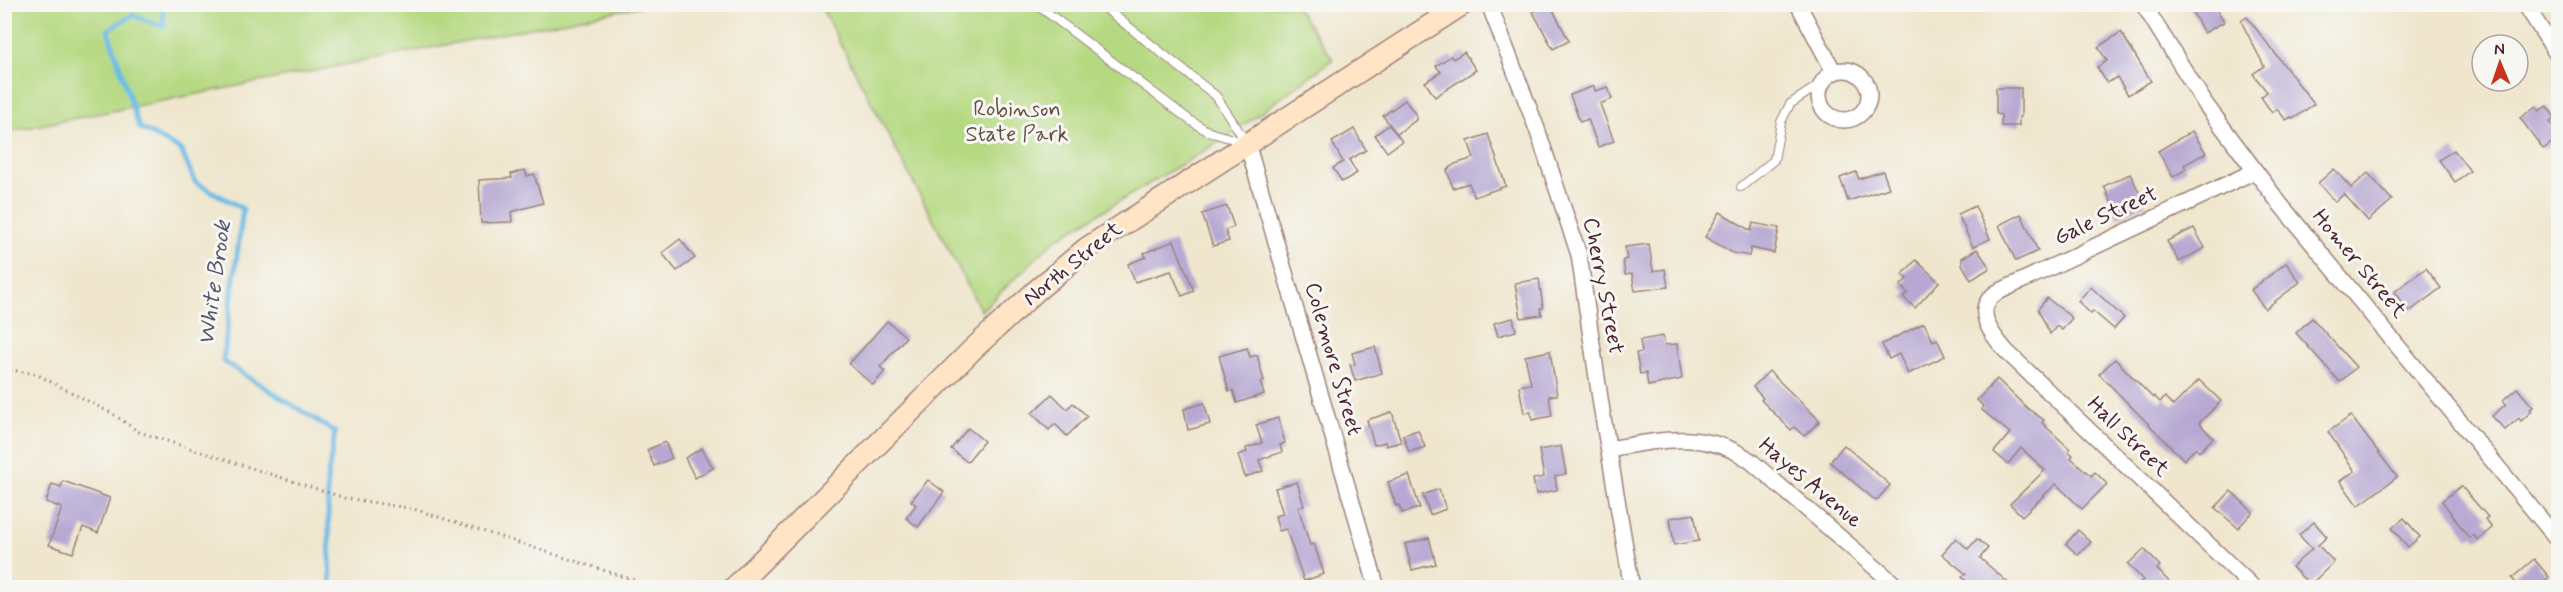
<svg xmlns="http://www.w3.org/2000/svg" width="2563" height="592" viewBox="0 0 2563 592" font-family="Mynerve,sans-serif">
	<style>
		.green { fill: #b5d981; stroke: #807c56; stroke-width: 1.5 }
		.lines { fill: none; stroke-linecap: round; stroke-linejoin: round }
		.stream { stroke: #69bae5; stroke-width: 5 }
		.building { fill: #b6a8d3 }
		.lane-casing { stroke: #9c827c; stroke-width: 10 }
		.street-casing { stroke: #9c827c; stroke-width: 18 }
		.secondary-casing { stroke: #9c827c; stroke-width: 24 }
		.path { stroke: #9c827c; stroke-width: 3; stroke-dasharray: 1.5 4.5; stroke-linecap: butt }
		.lane { stroke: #fff; stroke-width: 8 }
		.street { stroke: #fff; stroke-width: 15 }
		.secondary { stroke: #ffe4c6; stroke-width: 21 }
		.labels { text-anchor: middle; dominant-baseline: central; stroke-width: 6; stroke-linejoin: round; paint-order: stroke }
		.park-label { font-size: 22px; fill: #654e40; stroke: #f6f6f2 }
		.street-label { font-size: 22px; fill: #4a1f2b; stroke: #f6f6f2 }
		.water-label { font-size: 24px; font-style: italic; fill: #55556c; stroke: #f6f6f2 }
	</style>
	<rect width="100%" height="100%" fill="#f6f6f2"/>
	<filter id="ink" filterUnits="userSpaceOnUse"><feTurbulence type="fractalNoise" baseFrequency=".0167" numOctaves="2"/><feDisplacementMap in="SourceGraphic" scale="12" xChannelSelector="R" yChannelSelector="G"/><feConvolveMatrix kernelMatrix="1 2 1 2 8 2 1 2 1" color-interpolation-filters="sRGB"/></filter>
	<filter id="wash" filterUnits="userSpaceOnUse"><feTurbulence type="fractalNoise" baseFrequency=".008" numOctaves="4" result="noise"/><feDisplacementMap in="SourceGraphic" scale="24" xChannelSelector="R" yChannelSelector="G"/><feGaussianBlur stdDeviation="1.35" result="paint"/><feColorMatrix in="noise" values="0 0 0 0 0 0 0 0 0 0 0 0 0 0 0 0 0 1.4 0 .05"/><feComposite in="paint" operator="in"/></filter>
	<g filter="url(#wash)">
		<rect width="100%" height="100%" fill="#efe6cd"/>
		<g class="green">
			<path d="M4,5L5,4L647,5L11,131L5,129Z"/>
			<path d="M820,5H1295L1333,59L1229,136L1056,239L981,311Z"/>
		</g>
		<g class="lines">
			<path class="stream" d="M162,4L164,27L132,15L108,30L139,127L181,150L195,182L243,209L223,361L335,432L327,481L331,588"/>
		</g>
		<g id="blocks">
			<g class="building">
				<path d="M1548,4H1550L1569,41L1553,49L1533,12Z"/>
				<path d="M2188,4H2214L2224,22L2204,33Z"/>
				<path d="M2247,17L2314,104L2293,119L2291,117L2286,120L2277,109L2272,113L2261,97L2267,92L2253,74L2264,66L2241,21Z"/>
				<path d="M2121,32L2151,81L2128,95L2117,77L2107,83L2097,67L2107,61L2098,47Z"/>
				<path d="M1464,52L1476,70L1435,97L1425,82L1441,72L1436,66L1451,56L1453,59Z"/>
				<path d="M1594,86L1595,91L1608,87L1612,99L1600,104L1614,141L1598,147L1588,119L1580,122L1570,95Z"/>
				<path d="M1996,88H2021V117H2019V126H2001V115L1996,114Z"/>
				<path d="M1405,100L1416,115V120L1397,134L1383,116Z"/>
				<path d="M2536,106L2539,111L2547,106L2555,118L2550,122L2559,133V138L2543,149L2520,118Z"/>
				<path d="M1389,125L1402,141L1387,152L1375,135Z"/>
				<path d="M1354,129L1366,150L1349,160L1357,173L1342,182L1333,168L1343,162L1332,142Z"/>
				<path d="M2192,131L2206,153L2184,165L2186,169L2173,177L2158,151Z"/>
				<path d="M1488,134L1506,186L1474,197L1469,183L1453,188L1447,170L1455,164L1474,158L1468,141Z"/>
				<path d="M2454,150L2470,171L2455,182L2439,160Z"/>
				<path d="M2334,169L2351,188L2368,173L2392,200L2368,221L2344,194L2335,202L2318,183Z"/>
				<path d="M525,170L527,176L534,174L543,203L511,212L512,222L481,223L479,180L512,178L511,174Z"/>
				<path d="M1883,171L1889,188L1848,201L1840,178L1856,172L1859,179Z"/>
				<path d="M2130,174L2145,204L2118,217L2104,186Z"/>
				<path d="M1227,206L1234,227L1225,230L1229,241L1213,246L1202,214Z"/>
				<path d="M1975,206L1990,239L1973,247L1958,214Z"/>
				<path d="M1720,212L1751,231L1753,223L1779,228L1774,253L1751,248L1749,256L1733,253L1705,237Z"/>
				<path d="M2021,214L2038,251L2016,261L1999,225Z"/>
				<path d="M2194,228L2205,248L2179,262L2167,241Z"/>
				<path d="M680,239L695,258L677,271L662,253Z"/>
				<path d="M1174,241L1194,291L1182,296L1171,271L1135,282L1128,264L1146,257L1144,253Z"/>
				<path d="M1649,244L1653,271L1665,269L1668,287L1635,291L1632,274L1625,275L1623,260L1627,259L1625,247Z"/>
				<path d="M1977,249L1990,268L1971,280L1962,264V258Z"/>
				<path d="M1916,260L1939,282L1915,308L1903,297L1908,293L1900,286L1907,279L1902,275Z"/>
				<path d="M2286,263L2300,282L2265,309L2251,290Z"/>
				<path d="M2426,268L2441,288L2409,312L2394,292Z"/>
				<path d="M1539,279L1543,308H1540L1542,315L1521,318L1515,283Z"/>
				<path d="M2091,287L2124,318L2114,329L2093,311L2091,314L2078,301Z"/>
				<path d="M2047,298L2072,318L2062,330L2057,326L2050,334L2038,309Z"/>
				<path d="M1513,318L1516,331L1498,336L1494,323Z"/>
				<path d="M2312,318L2356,367L2340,382L2296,333Z"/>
				<path d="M887,321L906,337L880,367L885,371L873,385L849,364Z"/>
				<path d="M1924,323L1933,341L1937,339L1945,356L1908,374L1899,354L1889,359L1882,344Z"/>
				<path d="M1663,336L1665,345L1677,344L1682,379L1648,386L1646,373L1640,374L1636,353L1642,352L1640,340Z"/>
				<path d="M1375,347L1382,373L1355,381L1350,365L1355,364L1352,353Z"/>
				<path d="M1247,348L1250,357L1257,355L1264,381L1260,382L1264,394L1237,403L1233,390L1229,392L1219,356Z"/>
				<path d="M1550,351L1557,395L1549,396L1552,416L1532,420L1531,412L1524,413L1519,386L1531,384L1525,356Z"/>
				<path d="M2115,359L2153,398L2154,396L2160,402L2165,397L2173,406L2199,380L2221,401L2199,423L2213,438L2199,452L2196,448L2184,460L2099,374Z"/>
				<path d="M1769,371L1820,421L1804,436L1794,427L1791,430L1761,400L1763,398L1753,387Z"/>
				<path d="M1997,379L2027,408L2044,420L2042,423L2070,449L2068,451L2073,455L2071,458L2091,476L2095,472L2107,484L2082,509L2056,484L2022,516L2010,504L2045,470L2021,448L2008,464L1994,452L2010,433L1981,409L1983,406L1977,400Z"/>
				<path d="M2517,388L2533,407L2530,409L2532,411L2521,421L2519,418L2505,430L2492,416L2506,404L2503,400Z"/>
				<path d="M1052,394L1067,409L1073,403L1087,416L1067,436L1055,424L1049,430L1032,413Z"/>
				<path d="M1204,403L1210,424L1188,430L1184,409Z"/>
				<path d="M1392,412L1401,442L1386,446L1385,442L1374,445L1367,420Z"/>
				<path d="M2351,416L2397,477L2358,506L2340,481L2355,471L2328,432Z"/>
				<path d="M1278,418L1285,443L1280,445L1282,452L1259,460L1263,471L1245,477L1238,455L1247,452L1246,448L1262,443L1256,425Z"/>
				<path d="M968,428L984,441L967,462L951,449Z"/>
				<path d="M1418,430L1425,447L1409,452L1403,435Z"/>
				<path d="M665,442L672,458L654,466L647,450Z"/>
				<path d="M1844,445L1890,485L1876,501L1830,462Z"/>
				<path d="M1561,446L1566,474L1555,476L1557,490L1536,494L1533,479L1544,477L1539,450Z"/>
				<path d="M702,448L713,468L695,478L685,458Z"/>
				<path d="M1409,475L1420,508L1402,513L1399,505L1396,506L1388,482Z"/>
				<path d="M928,480L944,492L918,527L906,518L916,505L911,501Z"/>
				<path d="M63,481L110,498L98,533L83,527L73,553L49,545L62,508L46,502L52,484L61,487Z"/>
				<path d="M1297,482L1304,506L1298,507L1310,545L1314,544L1324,574L1304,581L1286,529L1279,531L1275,516L1283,514L1275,488Z"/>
				<path d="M2461,486L2488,517L2485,519L2492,528L2477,540L2474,535L2469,538L2442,501Z"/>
				<path d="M1439,489L1446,509L1430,515L1423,495Z"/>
				<path d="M2231,491L2253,512L2238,528L2215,508Z"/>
				<path d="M1694,514L1699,541L1674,545L1670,518Z"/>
				<path d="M2404,518L2420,537L2408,547L2392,528Z"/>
				<path d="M2314,522L2327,537L2318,545L2334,562L2310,585L2292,567L2312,549L2299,535Z"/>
				<path d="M2078,530L2091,542L2078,555L2066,544Z"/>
				<path d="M1429,538L1436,564L1412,570L1405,544Z"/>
				<path d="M1956,538L1968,549L1977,539L1988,548L1980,558L2014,588H1974L1962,577L1966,574L1942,554Z"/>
				<path d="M2144,549L2160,566L2157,569L2175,588H2135L2143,580L2128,564Z"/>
				<path d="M2534,559L2549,577L2537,588H2520L2512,578Z"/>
			</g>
		</g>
	</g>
	<g filter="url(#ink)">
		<use href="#blocks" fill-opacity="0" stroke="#9c827c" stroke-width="1.5"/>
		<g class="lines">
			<g class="lane-casing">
				<g id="lane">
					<path d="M1036,4L1191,121L1209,132L1243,142"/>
					<path d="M1100,4L1216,96L1246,142"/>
					<path d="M1741,187L1774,160L1781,122L1790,104L1822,83"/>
				</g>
			</g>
			<g class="street-casing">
				<g id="street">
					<path d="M1489,4L1537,129L1579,255L1601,405L1632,588"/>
					<path d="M1798,4L1834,72"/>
					<path d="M2143,4L2206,105L2280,204L2558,540"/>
					<path d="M2525,4L2558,56"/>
					<circle cx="1844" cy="95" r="25"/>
					<path d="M1247,143L1377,588"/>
					<path d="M1609,449C1659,440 1708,429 1752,462L1899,588"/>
					<path d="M2254,588L2006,351C1992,335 1972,310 1996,293L2255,171"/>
				</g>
			</g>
			<g class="secondary-casing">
				<path id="secondary" d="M734,588L973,349L1036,291L1087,248L1463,4"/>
			</g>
			<path class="path" d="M4,369L36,374L113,414L139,432L345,498L414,509L637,581L648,588"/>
			<use href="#lane" class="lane"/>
			<use href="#street" class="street"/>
			<use href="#secondary" class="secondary"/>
		</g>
	</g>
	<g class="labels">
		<g class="park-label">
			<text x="1017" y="110">Robinson<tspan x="1017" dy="25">State Park</tspan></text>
		</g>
		<g class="street-label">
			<text transform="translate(2106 216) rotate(-25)">Gale Street</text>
			<text transform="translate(1073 264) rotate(-39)">North Street</text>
			<text transform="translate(2359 264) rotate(50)">Homer Street</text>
			<text transform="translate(1603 286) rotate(79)">Cherry Street</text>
			<text transform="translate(1333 359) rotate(74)">Colemore Street</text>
			<text transform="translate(2128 437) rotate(44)">Hall Street</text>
			<text transform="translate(1810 483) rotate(40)">Hayes Avenue</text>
		</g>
		<g class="water-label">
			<text transform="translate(215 283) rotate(-82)">White Brook</text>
		</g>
	</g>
	<rect width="2563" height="592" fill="none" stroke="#f6f6f2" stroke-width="24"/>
	<g transform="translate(2500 63) rotate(358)"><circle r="28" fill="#f6f6f2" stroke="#b1a0a2" stroke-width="1.5"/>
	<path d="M0-4.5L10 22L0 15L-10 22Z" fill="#c8321e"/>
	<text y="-9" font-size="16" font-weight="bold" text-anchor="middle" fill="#4a1f2b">N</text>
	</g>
</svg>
